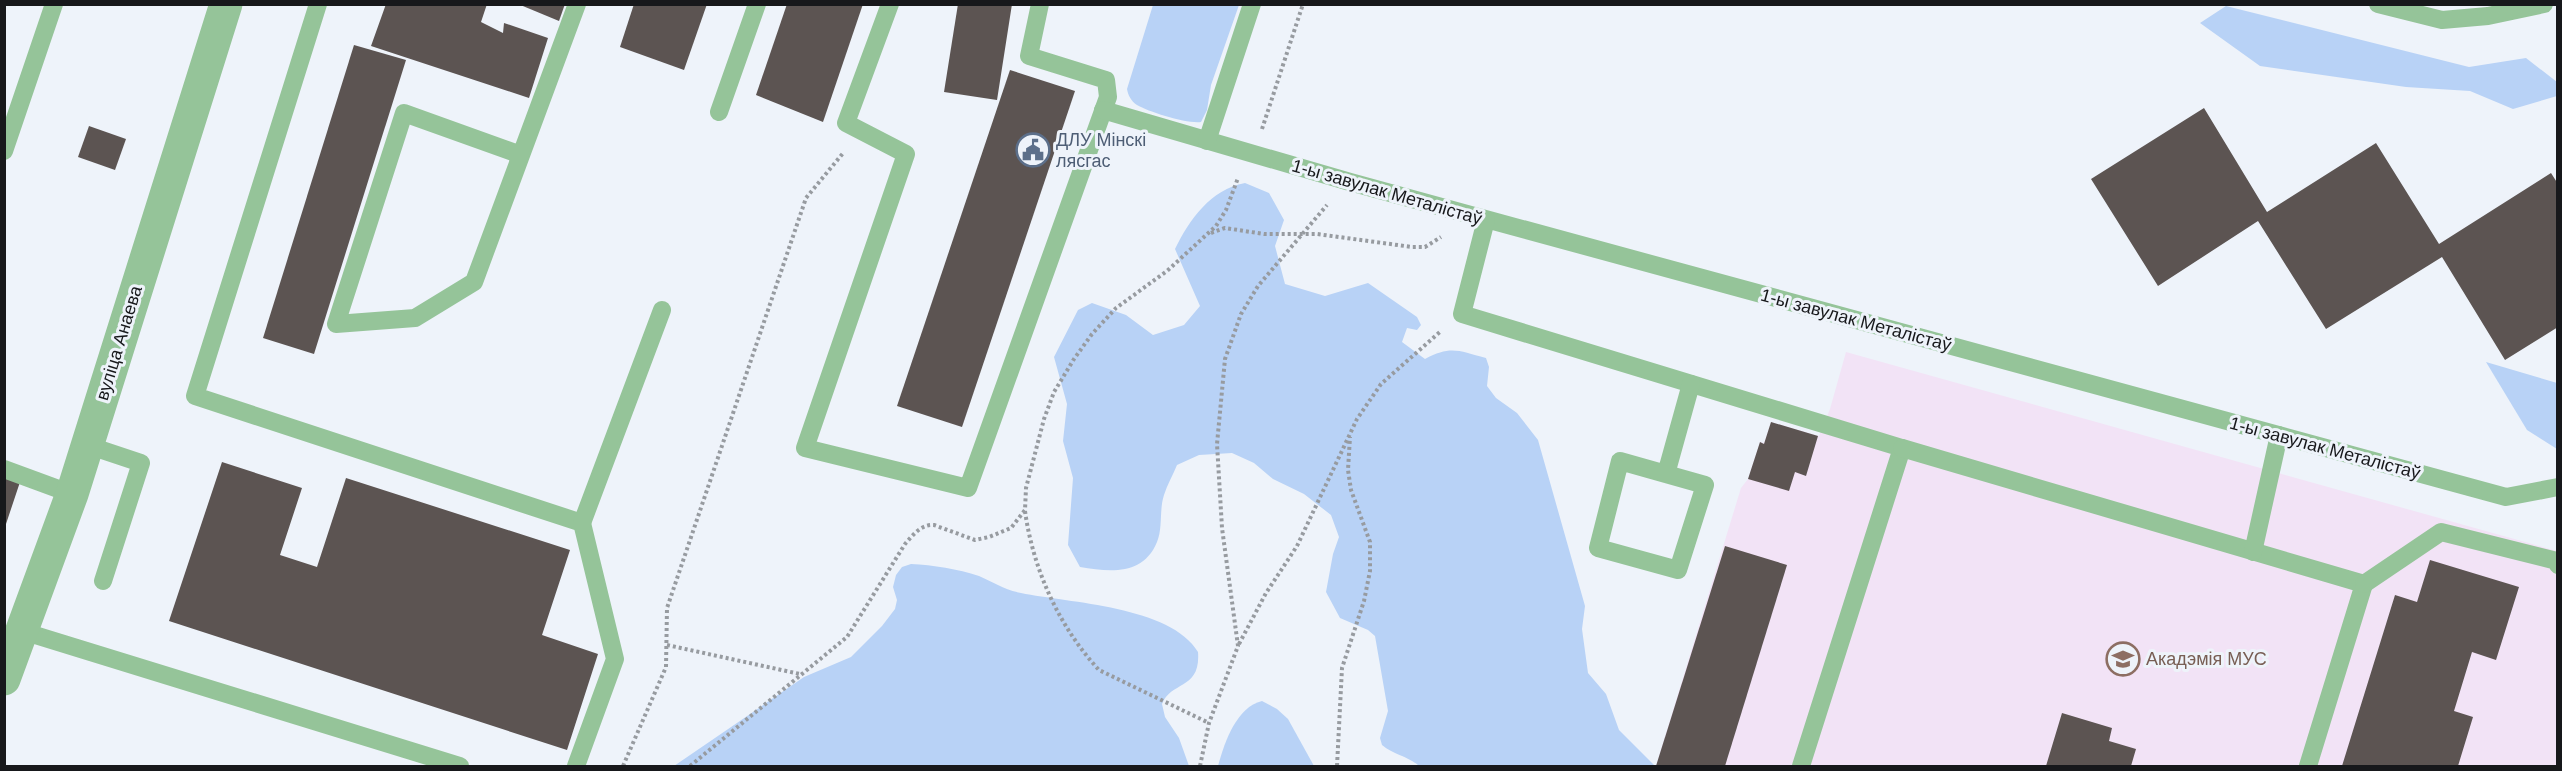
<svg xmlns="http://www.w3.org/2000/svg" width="2562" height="771" viewBox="0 0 2562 771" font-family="Helvetica,sans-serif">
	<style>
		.education { fill: #f2e3f6 }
		.green { fill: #b8d2f6 }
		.building { fill: #5c5452 }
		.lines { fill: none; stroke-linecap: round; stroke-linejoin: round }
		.path { stroke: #979ba0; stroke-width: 4; stroke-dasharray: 3 3; stroke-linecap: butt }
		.lane { stroke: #95c499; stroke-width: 18 }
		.street { stroke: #95c499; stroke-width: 33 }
		.labels { text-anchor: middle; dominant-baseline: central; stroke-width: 6; stroke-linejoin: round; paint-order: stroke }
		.service-label { font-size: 18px; fill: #4e5e75; stroke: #eef3fa; text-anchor: start }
		.street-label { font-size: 18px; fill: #17181b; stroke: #eef3fa }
		.education-label { font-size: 18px; fill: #785e54; stroke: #eef3fa; text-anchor: start }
	</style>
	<rect width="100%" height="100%" fill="#eef3fa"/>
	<path class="education" d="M1846,352L2557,551V766H1656L1741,488L1748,479L1760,442L1764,443L1771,422L1819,436L1830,409Z"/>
	<g class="green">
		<path d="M1153,5H1239L1211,85L1207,110L1201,122C1187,124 1149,112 1137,105C1131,101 1128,95 1127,89Z"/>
		<path d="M2226,6L2469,67L2526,58L2557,82V96L2513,109L2470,91L2406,87L2260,66L2200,23Z"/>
		<path d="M1245,183L1269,193L1284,220L1275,246L1285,284L1325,296L1368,283L1417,317L1421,325L1417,330L1407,328L1402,342L1425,359C1451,345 1459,351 1486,358L1489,367L1487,386L1496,398L1517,413L1538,440L1585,606L1582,629L1588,673L1606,694L1619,730L1655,766H1419C1408,756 1394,755 1382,745L1380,738L1388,711L1375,636L1368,630L1340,618L1326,592L1333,554L1339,537L1331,515L1304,494L1273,479L1254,463L1232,453L1199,455L1177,465C1173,475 1167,485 1164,495C1159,510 1163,528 1157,542C1143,576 1110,572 1080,567L1068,545L1073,478L1063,441L1067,404L1054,357L1078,310L1092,303L1126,315L1153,335L1184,325L1200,306L1175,249C1190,219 1210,190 1245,183Z"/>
		<path d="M2486,362L2557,383V449L2527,430Z"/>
		<path d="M911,564C933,565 958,569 979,576C993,582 1005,590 1021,593C1069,603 1171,606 1198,652C1201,690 1171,681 1162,704L1165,717L1179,738L1189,766H674L804,677L851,657L882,626L895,609L897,600L893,587L896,575L902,567Z"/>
		<path d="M1262,701L1277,709L1288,719L1314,766H1218C1224,744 1236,707 1262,701Z"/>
	</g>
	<g class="building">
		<path d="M386,4H487L481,22L503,33L504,23L548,38L529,98L371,46Z"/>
		<path d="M518,4H565L559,21Z"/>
		<path d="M634,4H707L684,70L620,47Z"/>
		<path d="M787,4H863L823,122L756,95Z"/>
		<path d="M958,4H1012L997,100L944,92Z"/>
		<path d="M354,45L406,60L314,354L263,338Z"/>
		<path d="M1010,70L1075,91L962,427L897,406Z"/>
		<path d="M2204,108L2267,212L2376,143L2439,244L2551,173L2558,184V327L2505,360L2442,257L2326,329L2258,221L2158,286L2091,179Z"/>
		<path d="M89,126L126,139L115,170L78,157Z"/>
		<path d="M1771,422L1818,436L1806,476L1795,472L1789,491L1748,479L1760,442L1764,444Z"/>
		<path d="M222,462L302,488L280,555L317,567L346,478L570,550L542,635L598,654L567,750L169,621Z"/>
		<path d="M4,473L21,479L5,527L4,526Z"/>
		<path d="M1725,546L1787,565L1725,766H1656Z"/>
		<path d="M2430,560L2519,587L2496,660L2472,652L2454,711L2473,717L2458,766H2342L2395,595L2417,602Z"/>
		<path d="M2062,713L2112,728L2109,741L2136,749L2131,766H2046Z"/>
	</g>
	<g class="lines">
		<g class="path">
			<path d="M1262,129L1303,4"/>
			<path d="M1211,233L1225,228L1264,234H1317L1412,247H1425L1441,237"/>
			<path d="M1025,511C1033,569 1059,627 1099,670L1209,723"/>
			<path d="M1239,644L1266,593L1297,546L1357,419L1381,384L1441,331"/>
			<path d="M667,645L800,674"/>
			<path d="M623,766L666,667L667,608L806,198L844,152"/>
			<path d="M690,766L847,637L905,544C913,535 921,524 934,525L975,540L989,537L1011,528L1025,510L1026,488L1044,419L1054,392L1074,359L1092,334L1116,308L1167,271L1216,226L1226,210L1238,178"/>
			<path d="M1200,766L1209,723L1238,646L1222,528L1217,444L1225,359L1241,314L1258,286L1327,205"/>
			<path d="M1337,766L1342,668L1364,601L1370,571V542L1351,490L1348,470L1350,437"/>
		</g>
		<g class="lane">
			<path d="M318,4L195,396L582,523L615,659L576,766"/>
			<path d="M890,4L846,123L906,154L805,448L968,488L1108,97L1106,80L1029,56L1040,4"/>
			<path d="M2378,4L2442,20L2488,16L2544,4"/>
			<path d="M1103,110L1350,182L2506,497L2558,487"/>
			<path d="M719,112L757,4"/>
			<path d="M1207,141L1252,4"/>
			<path d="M4,151L54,4"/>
			<path d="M521,155L404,113L336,324L415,318L474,282L577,4"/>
			<path d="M1486,220L1462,314L1902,448L1801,766"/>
			<path d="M87,445L141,463L103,581"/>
			<path d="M1902,448L2364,584L2308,766"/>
			<path d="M4,469L72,494"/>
			<path d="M1666,474L1705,485L1678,570L1598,548L1620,461L1666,474L1691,384"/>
			<path d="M582,523L662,310"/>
			<path d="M2253,552L2279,435"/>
			<path d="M2364,584L2441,532L2557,561L2558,565"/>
			<path d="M22,631L460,766"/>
		</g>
		<path class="street" d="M4,679L72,494L226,4"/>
	</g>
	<defs>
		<g id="civic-ring" transform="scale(1.725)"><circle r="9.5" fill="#eef3fa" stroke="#5c6f8a" stroke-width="1.5"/><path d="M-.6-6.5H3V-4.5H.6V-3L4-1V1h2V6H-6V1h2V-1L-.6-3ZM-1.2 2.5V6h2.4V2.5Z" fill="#5c6f8a"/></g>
		<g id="university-ring" transform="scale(1.725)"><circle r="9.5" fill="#eef3fa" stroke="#8d6e63" stroke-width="1.5"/><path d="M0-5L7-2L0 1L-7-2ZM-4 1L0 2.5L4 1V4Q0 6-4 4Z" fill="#8d6e63"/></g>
	</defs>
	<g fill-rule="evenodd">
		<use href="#civic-ring" x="1033" y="150"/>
		<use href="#university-ring" x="2123" y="659"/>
	</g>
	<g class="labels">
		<g class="service-label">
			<text x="1056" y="140">ДЛУ Мінскі<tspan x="1056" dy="21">лясгас</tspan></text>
		</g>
		<g class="street-label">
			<text transform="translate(1387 192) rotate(16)">1-ы завулак Металістаў</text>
			<text transform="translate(1856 320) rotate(15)">1-ы завулак Металістаў</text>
			<text transform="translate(119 343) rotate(-73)">вуліца Анаева</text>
			<text transform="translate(2325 448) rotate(15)">1-ы завулак Металістаў</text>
		</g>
		<g class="education-label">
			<text x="2146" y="659">Акадэмія МУС</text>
		</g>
	</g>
	<rect width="2562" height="771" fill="none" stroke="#17181b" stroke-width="12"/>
</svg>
